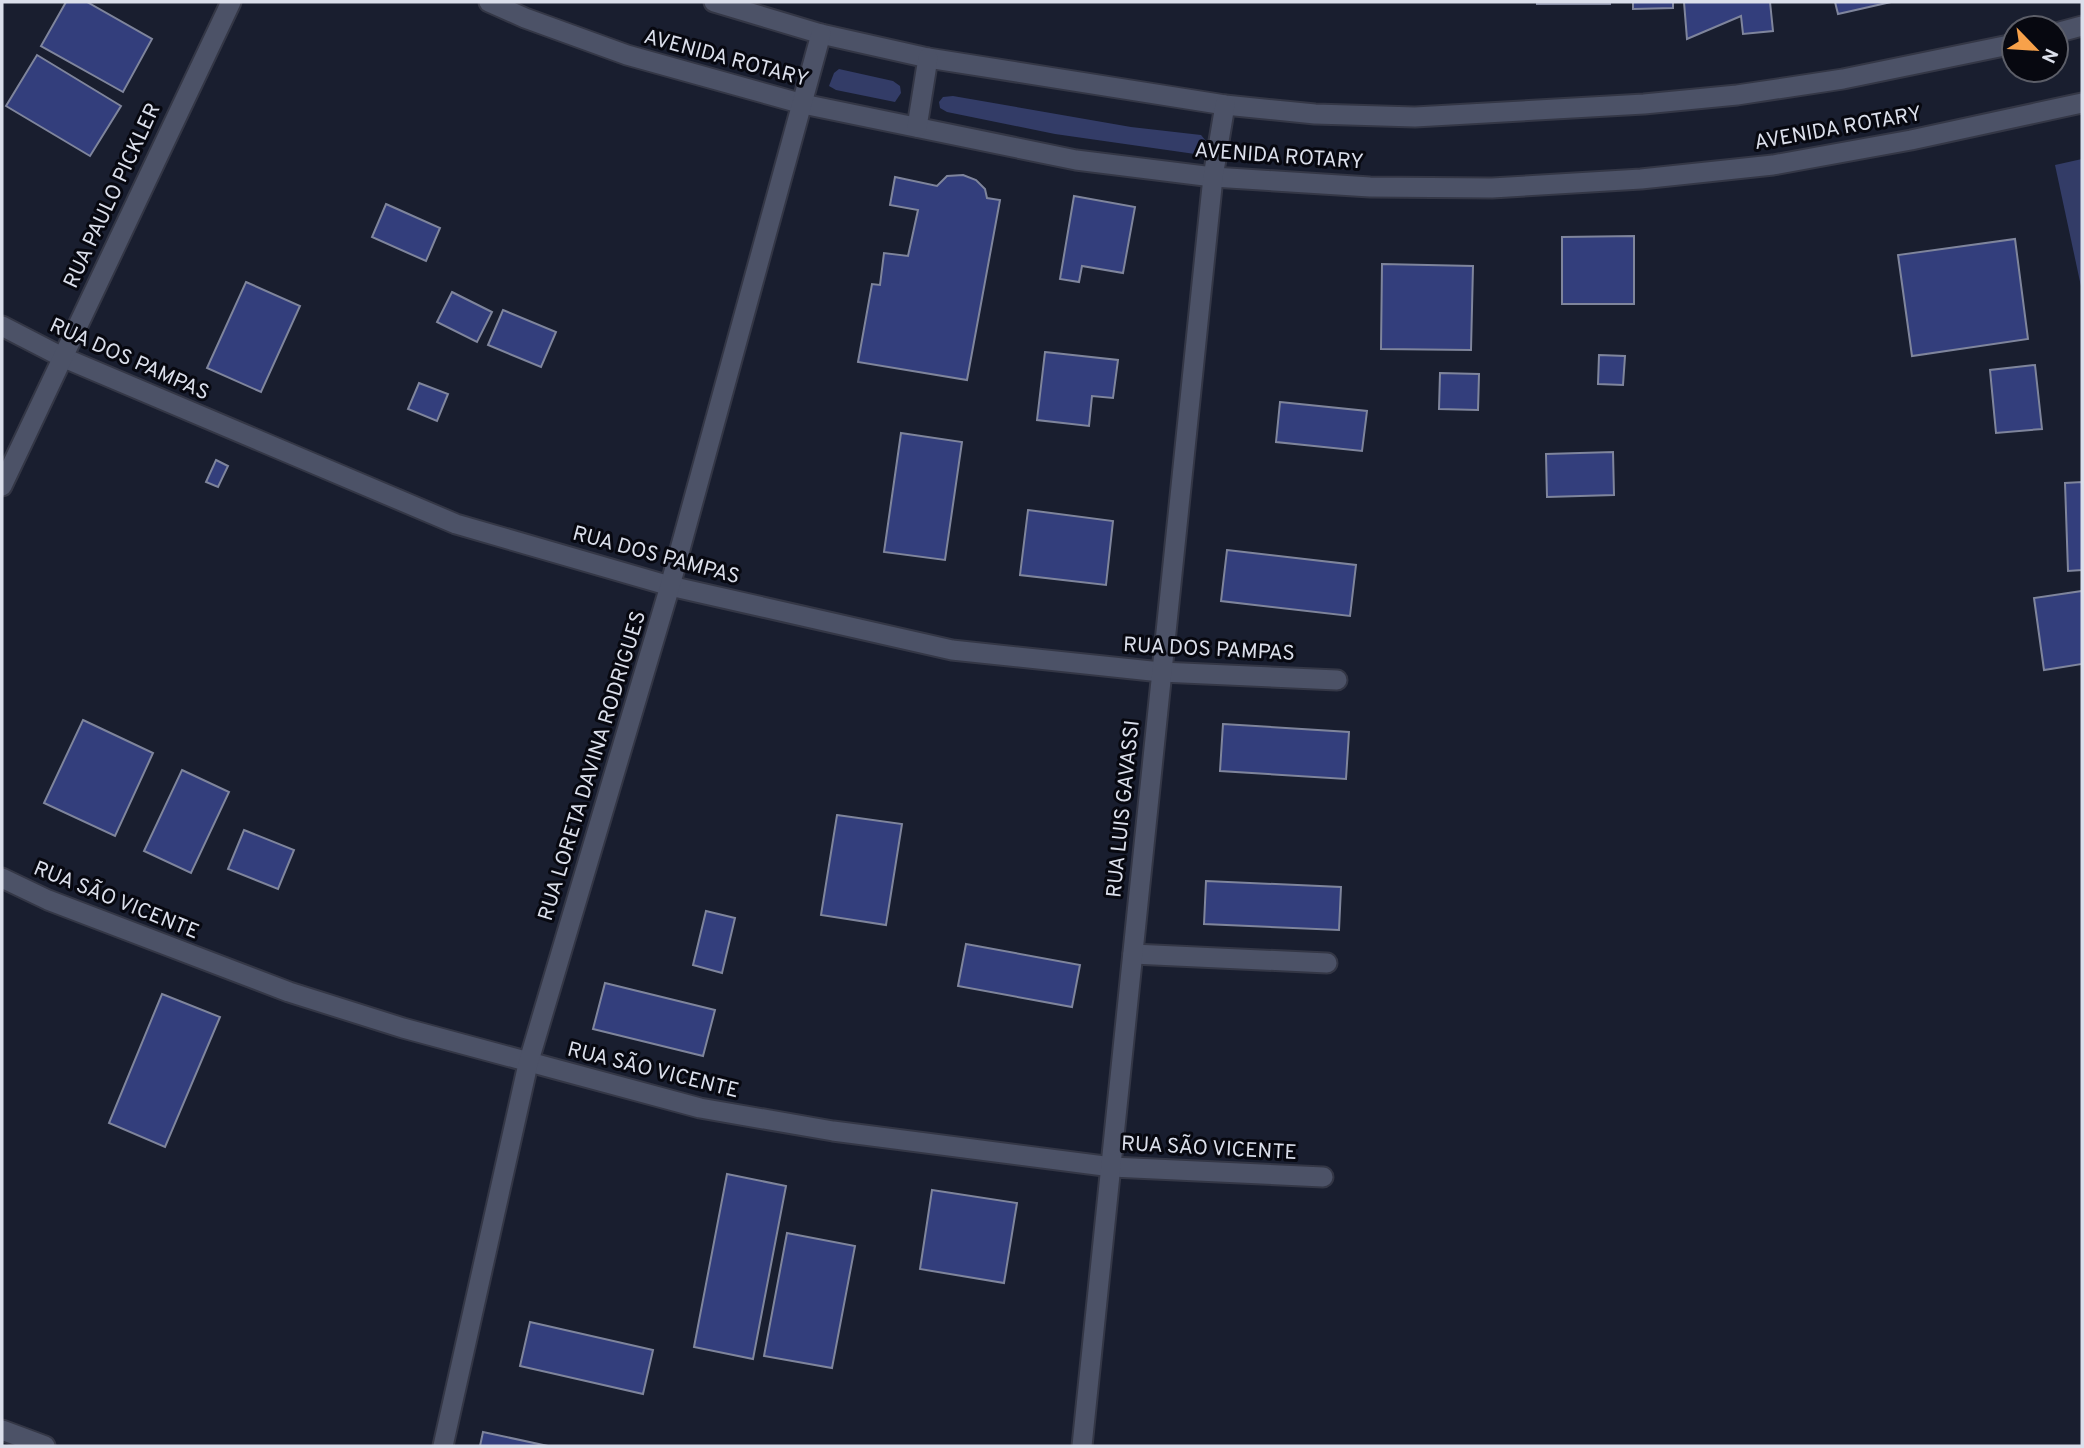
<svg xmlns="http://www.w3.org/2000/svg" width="2084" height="1448" viewBox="0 0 2084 1448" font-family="Overpass,sans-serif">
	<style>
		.green { fill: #333c67 }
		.building { fill: #333e7c; stroke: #7f859c; stroke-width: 2 }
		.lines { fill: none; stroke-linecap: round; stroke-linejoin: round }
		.minor-casing { stroke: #343746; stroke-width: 23 }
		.tertiary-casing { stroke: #343746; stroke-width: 23 }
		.minor { stroke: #4c5267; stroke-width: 19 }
		.tertiary { stroke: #4c5267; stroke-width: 19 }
		.labels { text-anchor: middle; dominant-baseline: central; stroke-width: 6; stroke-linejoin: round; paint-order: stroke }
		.street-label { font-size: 21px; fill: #dbdfeb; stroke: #070810 }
	</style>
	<rect width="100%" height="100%" fill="#191e2f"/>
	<g class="green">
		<path d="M839,69L893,81L900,86L901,93L895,102L836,90L829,86L834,73Z"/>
		<path d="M953,96L1131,127L1201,135L1206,141L1205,149L1200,153L1195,154L1055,134L947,112L940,108L939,102L943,97Z"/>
		<path d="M2082,159V291L2055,165Z"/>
	</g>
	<g class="building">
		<path d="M66,2H87L152,39L123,92L41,46Z"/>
		<rect x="1537" y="2" width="73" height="2"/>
		<path d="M1633,2H1673V8L1633,9Z"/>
		<path d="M1684,2H1770L1773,31L1743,34L1741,16L1687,39Z"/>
		<path d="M1835,2H1891L1838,14Z"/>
		<path d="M37,55L121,106L90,156L6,106Z"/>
		<path d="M963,175L976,180L985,189L987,198L1000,200L967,380L858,362L872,284L880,285L884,253L908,256L918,210L890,205L895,177L937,186L947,176Z"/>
		<path d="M1074,196L1135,207L1123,273L1082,266L1079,282L1060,279Z"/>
		<path d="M386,204L440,228L426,261L372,237Z"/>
		<path d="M1634,236V304H1562V237Z"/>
		<path d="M2015,239L2028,339L1912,356L1898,255Z"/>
		<path d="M1382,264L1473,266L1471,350L1381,349Z"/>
		<path d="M246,282L300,306L261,392L207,368Z"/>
		<path d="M452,292L492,312L477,342L437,322Z"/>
		<path d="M503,310L556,332L541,367L488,345Z"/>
		<path d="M1045,352L1118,360L1113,398L1092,396L1089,426L1037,420Z"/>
		<path d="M1599,355L1625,356L1623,385L1598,384Z"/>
		<path d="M2035,365L2042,429L1996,433L1990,370Z"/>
		<path d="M1440,373L1479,374L1478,410L1439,409Z"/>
		<path d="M419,383L448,394L437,421L408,409Z"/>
		<path d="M1280,402L1367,411L1362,451L1276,442Z"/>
		<path d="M901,433L962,442L945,560L884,552Z"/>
		<path d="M1613,452L1614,495L1547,497L1546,454Z"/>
		<path d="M216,460L228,466L218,487L206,482Z"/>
		<path d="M2082,482V570L2068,571L2065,483Z"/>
		<path d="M1028,510L1113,521L1106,585L1020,575Z"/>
		<path d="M1227,550L1356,565L1350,616L1221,601Z"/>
		<path d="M2082,591V664L2044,670L2034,598Z"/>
		<path d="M83,720L153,753L115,836L44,803Z"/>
		<path d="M1223,724L1349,732L1346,779L1220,771Z"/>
		<path d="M182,770L229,792L191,873L144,851Z"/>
		<path d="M837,815L902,824L886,925L821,915Z"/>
		<path d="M244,830L294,850L278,889L228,869Z"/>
		<path d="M1206,881L1341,887L1339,930L1204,924Z"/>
		<path d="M706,911L735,918L722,973L693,965Z"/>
		<path d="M966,944L1080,965L1072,1007L958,986Z"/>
		<path d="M605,983L715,1010L703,1056L593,1029Z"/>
		<path d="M162,994L220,1017L165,1147L109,1123Z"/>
		<path d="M727,1174L786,1186L753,1359L694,1347Z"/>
		<path d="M932,1190L1017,1203L1004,1283L920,1269Z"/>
		<path d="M787,1233L855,1246L832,1368L764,1356Z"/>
		<path d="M530,1322L653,1350L643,1394L520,1366Z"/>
		<path d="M483,1432L548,1446H480Z"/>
	</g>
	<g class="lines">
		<g class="minor-casing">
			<g id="minor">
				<path d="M489,2L525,18L627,55L803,104L1076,160L1213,177L1370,187L1492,188L1641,179L1773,165L1911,140L2082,103"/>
				<path d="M714,2L821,34L928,58L1225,105L1315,114L1415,117L1644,104L1737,95L1843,79L2014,44"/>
				<path d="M2056,33L2082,26"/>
				<path d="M917,127L928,58"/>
				<path d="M2,326L62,357L456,524L670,586L952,650L1161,672L1337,680"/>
				<path d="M2,486L231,2"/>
				<path d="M2,878L48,900L289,992L403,1028L700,1108L833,1131L1112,1167L1323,1177"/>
				<path d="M1133,954L1327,963"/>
				<path d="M443,1446L528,1064L670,586L821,34"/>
				<path d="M1082,1446L1213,177L1225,105"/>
			</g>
		</g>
		<g class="tertiary-casing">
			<path id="tertiary" d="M2,1430L45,1446"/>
		</g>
		<use href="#minor" class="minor"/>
		<use href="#tertiary" class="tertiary"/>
	</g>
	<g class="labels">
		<g class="street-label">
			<text transform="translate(726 59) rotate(15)">AVENIDA ROTARY</text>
			<text transform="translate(1838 129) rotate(-10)">AVENIDA ROTARY</text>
			<text transform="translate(1279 157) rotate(4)">AVENIDA ROTARY</text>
			<text transform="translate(113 196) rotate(-65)">RUA PAULO PICKLER</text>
			<text transform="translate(129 360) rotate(24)">RUA DOS PAMPAS</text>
			<text transform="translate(656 556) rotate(15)">RUA DOS PAMPAS</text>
			<text transform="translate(1209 650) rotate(3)">RUA DOS PAMPAS</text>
			<text transform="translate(593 766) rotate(-73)">RUA LORETA DAVINA RODRIGUES</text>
			<text transform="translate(1124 809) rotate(-84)">RUA LUIS GAVASSI</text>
			<text transform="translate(116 901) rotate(22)">RUA SÃO VICENTE</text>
			<text transform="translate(653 1071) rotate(14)">RUA SÃO VICENTE</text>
			<text transform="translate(1209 1149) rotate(3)">RUA SÃO VICENTE</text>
		</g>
	</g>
	<rect width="2084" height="1448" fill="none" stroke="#dbdfeb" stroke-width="7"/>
	<g transform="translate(2035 49) rotate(115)"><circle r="33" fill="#070810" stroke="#5c5e68" stroke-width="2"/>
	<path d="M0-5L12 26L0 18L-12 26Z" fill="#f7a14a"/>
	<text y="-10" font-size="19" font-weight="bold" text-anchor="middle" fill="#dbdfeb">N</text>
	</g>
</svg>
